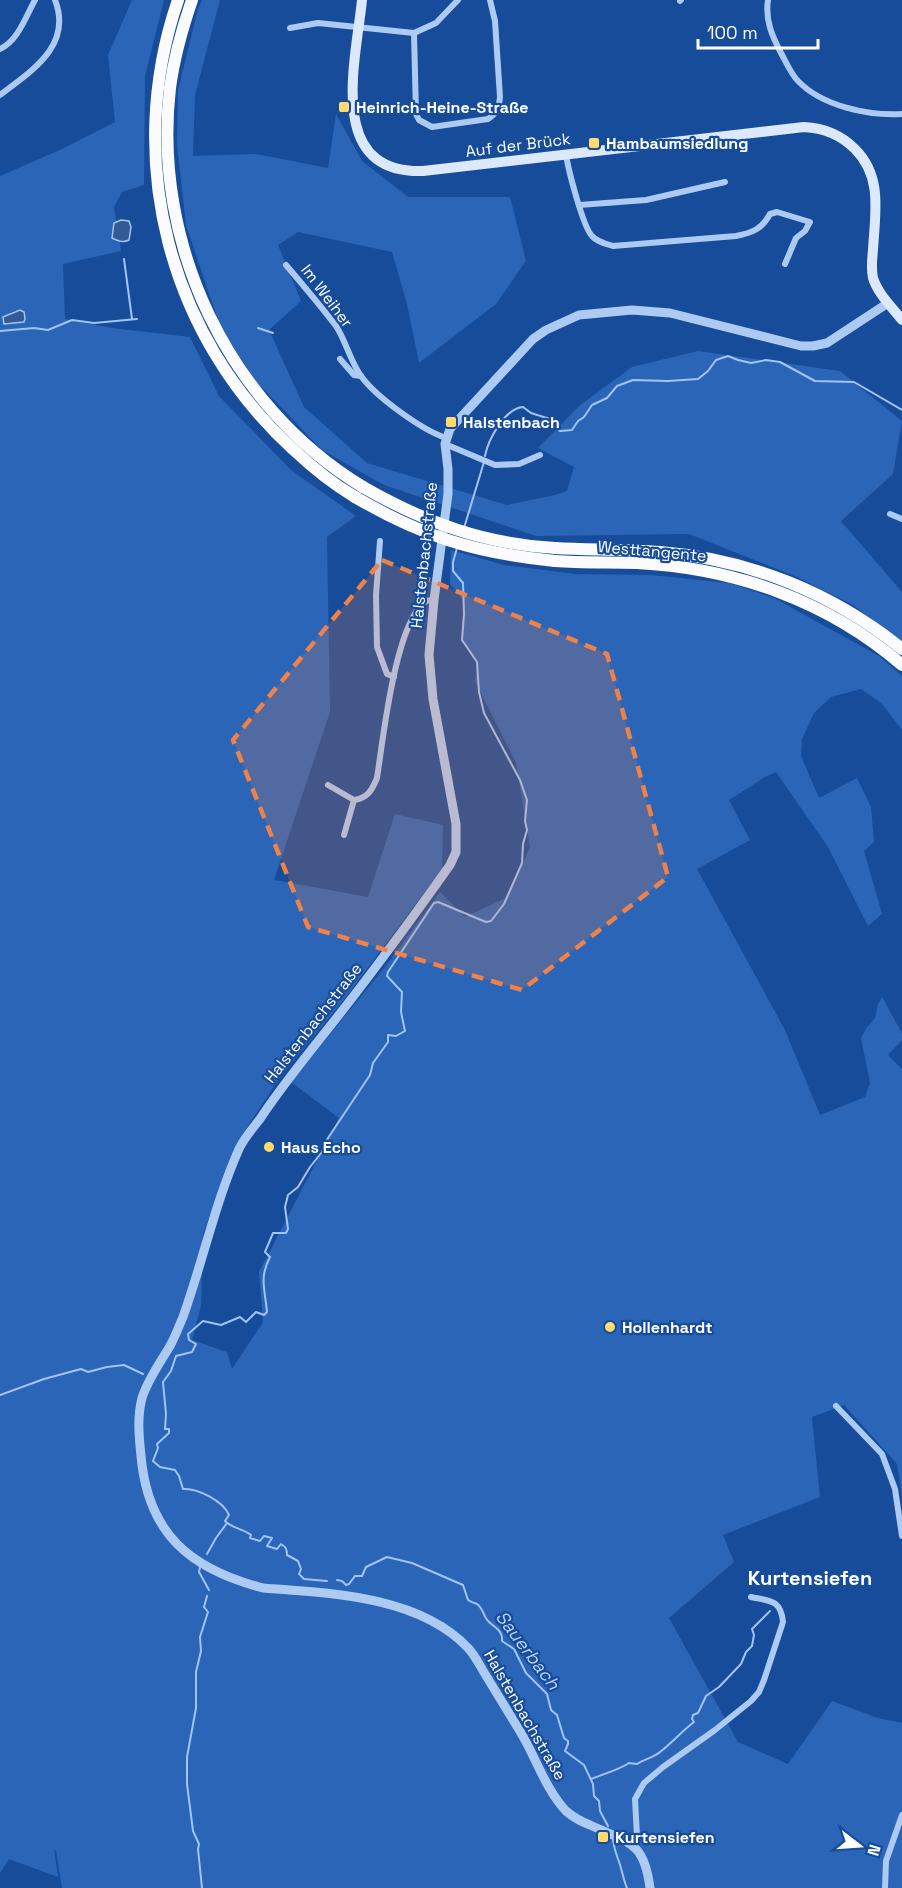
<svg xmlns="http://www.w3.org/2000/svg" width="902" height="1888" viewBox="0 0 902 1888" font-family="'Space Grotesk',sans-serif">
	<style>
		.green { fill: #2b65b8 }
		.water { fill: #345a93; stroke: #a0c4f4; stroke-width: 1.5 }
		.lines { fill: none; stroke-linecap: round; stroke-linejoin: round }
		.stream { stroke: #a0c4f4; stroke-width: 2 }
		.minor { stroke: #adcaf2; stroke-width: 6 }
		.tertiary { stroke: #adcaf2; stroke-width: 9 }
		.secondary { stroke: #dce9fc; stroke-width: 10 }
		.trunk { stroke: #fcfcff; stroke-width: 12 }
		.trunk-bridge { stroke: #fcfcff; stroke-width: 12 }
		.marked { fill: #ee8249; fill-opacity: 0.2; stroke: #ee8249; stroke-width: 4.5; stroke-dasharray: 12 8; stroke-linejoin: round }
		.poi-dot { fill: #ffda6e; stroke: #174c9a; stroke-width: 2 }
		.labels { text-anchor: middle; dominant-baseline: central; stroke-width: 4.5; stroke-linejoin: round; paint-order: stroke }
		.poi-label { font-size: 16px; font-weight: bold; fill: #fff; stroke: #174c9a; text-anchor: start }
		.street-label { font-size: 16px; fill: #fff; stroke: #174c9a }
		.water-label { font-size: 18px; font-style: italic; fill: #b9d4f8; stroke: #174c9a }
		.quarter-label { font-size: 20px; font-weight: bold; fill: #fff; stroke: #174c9a }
	</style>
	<rect width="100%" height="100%" fill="#174c9a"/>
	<g class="green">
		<path d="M132,0H164L145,76L144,185L122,192L114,207L121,251L63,264L65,319L112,328L190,337L219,396L291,470L356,516L327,537L330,712L274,880L368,897L395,814L443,825L442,869L345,998L279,1079L238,1141L203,1234L201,1306L192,1340L227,1352L232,1369L263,1322L259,1272L339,1118L291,1082L384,968L440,892L465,917L508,897L530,847L516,763L475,681L477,660L461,641L464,601L450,584L451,550L504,565L576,574L651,575L729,583L774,598L879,656L902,676V730L882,704L861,689L831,697L814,713L802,739L801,756L819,798L857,778L871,807L874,842L864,851L882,914L868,926L828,847L776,772L765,777L729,800L750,840L697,869L785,1030L820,1115L865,1097L870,1083L861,1038L867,1027L875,1018L878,1004L882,997L902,1033V1040L888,1055L902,1069V1495L897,1464L844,1405L812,1417L820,1497L723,1535L734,1562L669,1618L738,1742L788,1764L832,1701L878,1718L902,1723V1888H62L56,1851L54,1849L58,1877L9,1859L0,1873V176L62,149L115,122L108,55Z"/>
		<path d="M202,0H220L195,95L193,156L256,154L328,168L336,114L362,161L408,197H510L526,261L496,304L419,363L407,304L392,252L298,232L278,245L301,301L269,330L304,407L367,463L507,505L555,495L567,491L574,467L538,448L579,406L632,367L698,351L840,371L902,421L893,474L841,521L902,592V642L853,605L797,577L689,534L536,536L384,485L322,450L255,380L221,329L186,225L177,145L178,90L198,9Z"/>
	</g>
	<g class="water">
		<path d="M121,220L129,221L131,227L129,240C123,243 118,241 112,238L114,223Z"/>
		<path d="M20,310L24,312L25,319L24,322L4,324L3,317Z"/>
	</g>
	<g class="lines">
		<g class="stream">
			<path d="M124,259L132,319"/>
			<path d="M258,328L273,333"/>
			<path d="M0,331L34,328L48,330L72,320L94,323L137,319"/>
			<path d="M485,456C488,440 505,408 523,407L531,413L550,419L560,431L572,430L578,421L584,417L592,405L607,398L617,386L633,380L668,381L698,379L708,371L716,360L728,356L738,360L751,363L766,360L780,362L815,381L854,382L902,410"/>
			<path d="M464,528L484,462"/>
			<path d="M163,1382L171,1371L176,1356L192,1352L196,1344L189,1340L188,1334L203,1321L221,1325L240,1317L246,1322L256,1312L264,1315L267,1312C265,1289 259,1278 270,1257L265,1252L273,1233H286L288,1229L285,1207L288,1195L298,1187L310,1167L322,1152L328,1138L370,1075L373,1063L388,1042V1035L396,1036L405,1031L401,1012L402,992L387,976L388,972L434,903L438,902L486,922L491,921L504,904L522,863L523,844L527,830L525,821L527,800L520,780L484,713L479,692L477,662L462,640L464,614L463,583L453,571V562L457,548"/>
			<path d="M163,1382L166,1414L165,1429H169V1433L157,1444L158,1448L153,1461L160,1467L175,1470L179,1476L183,1489C198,1488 223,1501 229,1515L225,1521C231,1528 242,1528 251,1535L250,1538L260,1541L264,1536L272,1538L267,1546L277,1549L281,1544C286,1547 287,1549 287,1555L298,1561L301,1569L299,1574L304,1579L327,1581"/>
			<path d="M0,1395L44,1379L81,1369L88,1372L107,1367L124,1365L143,1374"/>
			<path d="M207,1554L216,1538L227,1523"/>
			<path d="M200,1567L199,1572L209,1590"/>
			<path d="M337,1580L342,1581L346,1585L349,1584L355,1576H362L366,1567L387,1557L412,1563L463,1585L468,1600C471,1602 474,1603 477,1604C483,1608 484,1617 488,1621C495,1628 503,1630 502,1641L514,1649L526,1673L547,1694L551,1710L557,1715L564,1738L568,1741V1744L565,1751L584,1765L593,1784L594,1796L599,1801L600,1811L608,1826"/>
			<path d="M591,1779C603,1774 619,1770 629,1763L637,1764C644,1759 653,1758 660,1752C672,1743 682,1731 694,1722L692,1719L693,1715L698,1713L706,1696L719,1687L741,1664L746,1652L752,1646L754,1635L752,1629L770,1611"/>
			<path d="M613,1840C614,1848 616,1853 618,1859C622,1869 623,1879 627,1888"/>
			<path d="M202,1888L198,1849L199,1844L193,1831L187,1784V1757L196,1708V1672L201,1651L200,1637L208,1612L204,1607L207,1596"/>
		</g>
		<g class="minor">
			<path d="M768,0C765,20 772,36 781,53C786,62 791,74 798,81C822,106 868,116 902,114"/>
			<path d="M680,1L681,0"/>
			<path d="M290,28L318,23L414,33L436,23L458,0"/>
			<path d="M414,33L416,114L419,120L432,127L488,119C497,113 499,108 500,97L495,21L490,0"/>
			<path d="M0,49C18,41 26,16 35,0"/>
			<path d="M0,95C31,71 73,46 55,0"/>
			<path d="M566,154C568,169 583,227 592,236C597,242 606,244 613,246L736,236C752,233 762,229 770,214L777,212L810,222L805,231L796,238L785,264"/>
			<path d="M579,205L646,200L725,182"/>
			<path d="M286,265C303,285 320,305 336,326C346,341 350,361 361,376C376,397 422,430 446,438"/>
			<path d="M340,359L354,375L361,376"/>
			<path d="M445,444L495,465L519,464L540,455"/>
			<path d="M890,514L902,519"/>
			<path d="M380,541L376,595L377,647L387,674L394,677"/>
			<path d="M328,785L354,800"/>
			<path d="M344,835L354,800C368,798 372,790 377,778C383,740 395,624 425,602C427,600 431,600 434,600"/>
			<path d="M836,1406L882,1454L895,1489L902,1536"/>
			<path d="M633,1845L637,1836L635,1799L644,1783L663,1767L715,1730L751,1701L759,1692L764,1680L783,1622C781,1599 769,1601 751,1597"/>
			<path d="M885,1888L886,1861L902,1815"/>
		</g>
		<path class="tertiary" d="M650,1888C644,1841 629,1843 590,1825C582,1822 573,1817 566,1811C546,1790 536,1758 521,1733C509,1713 497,1694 485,1674C480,1666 475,1655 468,1648C419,1596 330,1593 263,1588C190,1569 148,1534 141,1456C139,1437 137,1417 142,1398C148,1379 160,1363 170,1346C175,1337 179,1326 183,1317C203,1261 215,1203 239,1149C244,1138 253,1128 260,1119C279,1090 301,1063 323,1035C367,980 409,923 450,865L456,852V824L433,699L429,655L434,600L448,494V469L445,444L450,429L533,339L546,330L579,315L632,310L670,313L801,346H813L827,343L888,303"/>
		<path class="secondary" d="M362,0C356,61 325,174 423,171L804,127C823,128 841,135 855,149C883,177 875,213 873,250C872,259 871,269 873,278C878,294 892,307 902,320"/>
		<g class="trunk">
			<path d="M178,0C123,160 169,337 294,450C313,468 333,484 355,497"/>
			<path d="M192,0C182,29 174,58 170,88C152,244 228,405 363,487"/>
			<path d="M555,548C590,550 625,549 660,552C749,559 833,593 902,649"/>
			<path d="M555,561C582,563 610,562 637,563C735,568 828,601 902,665"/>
		</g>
		<g class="trunk-bridge">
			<path d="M363,487C424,522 484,544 555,548"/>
			<path d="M355,497C423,537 476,553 555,561"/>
		</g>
	</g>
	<path class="marked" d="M382,560L607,654L668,877L522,990L308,927L233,740Z"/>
	<g class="poi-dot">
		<rect x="338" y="101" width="12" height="12" rx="3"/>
		<rect x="588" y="137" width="12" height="12" rx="3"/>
		<rect x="445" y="416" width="12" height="12" rx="3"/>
		<circle cx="269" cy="1147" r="6"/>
		<circle cx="610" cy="1327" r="6"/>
		<rect x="597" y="1831" width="12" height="12" rx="3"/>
	</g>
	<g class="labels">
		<g class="poi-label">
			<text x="356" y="107">Heinrich-Heine-Straße</text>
			<text x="606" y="143">Hambaumsiedlung</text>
			<text x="463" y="422">Halstenbach</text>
			<text x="281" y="1147">Haus Echo</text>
			<text x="622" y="1327">Hollenhardt</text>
			<text x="615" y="1837">Kurtensiefen</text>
		</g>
		<g class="street-label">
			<text transform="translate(518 145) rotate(-7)">Auf der Brück</text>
			<text transform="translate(327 296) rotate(53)">Im Weiher</text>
			<text transform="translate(652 551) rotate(5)">Westtangente</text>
			<text transform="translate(424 555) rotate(-84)">Halstenbachstraße</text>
			<text transform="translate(313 1023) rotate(-52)">Halstenbachstraße</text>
			<text transform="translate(525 1715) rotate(60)">Halstenbachstraße</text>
		</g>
		<g class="water-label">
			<text transform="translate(528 1650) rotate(53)">Sauerbach</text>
		</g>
		<g class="quarter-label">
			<text x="810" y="1578">Kurtensiefen</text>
		</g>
	</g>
	<g transform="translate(860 1846) rotate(107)" stroke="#174c9a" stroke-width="4.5" paint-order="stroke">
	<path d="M0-4.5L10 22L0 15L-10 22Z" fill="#ffffff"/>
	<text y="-9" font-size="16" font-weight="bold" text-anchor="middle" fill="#ffffff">N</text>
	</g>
	<path d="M698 39v9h120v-9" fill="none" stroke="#ffffff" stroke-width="3"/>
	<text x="707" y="39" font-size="18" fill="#ffffff" stroke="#174c9a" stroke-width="4.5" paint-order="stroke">100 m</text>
</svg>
